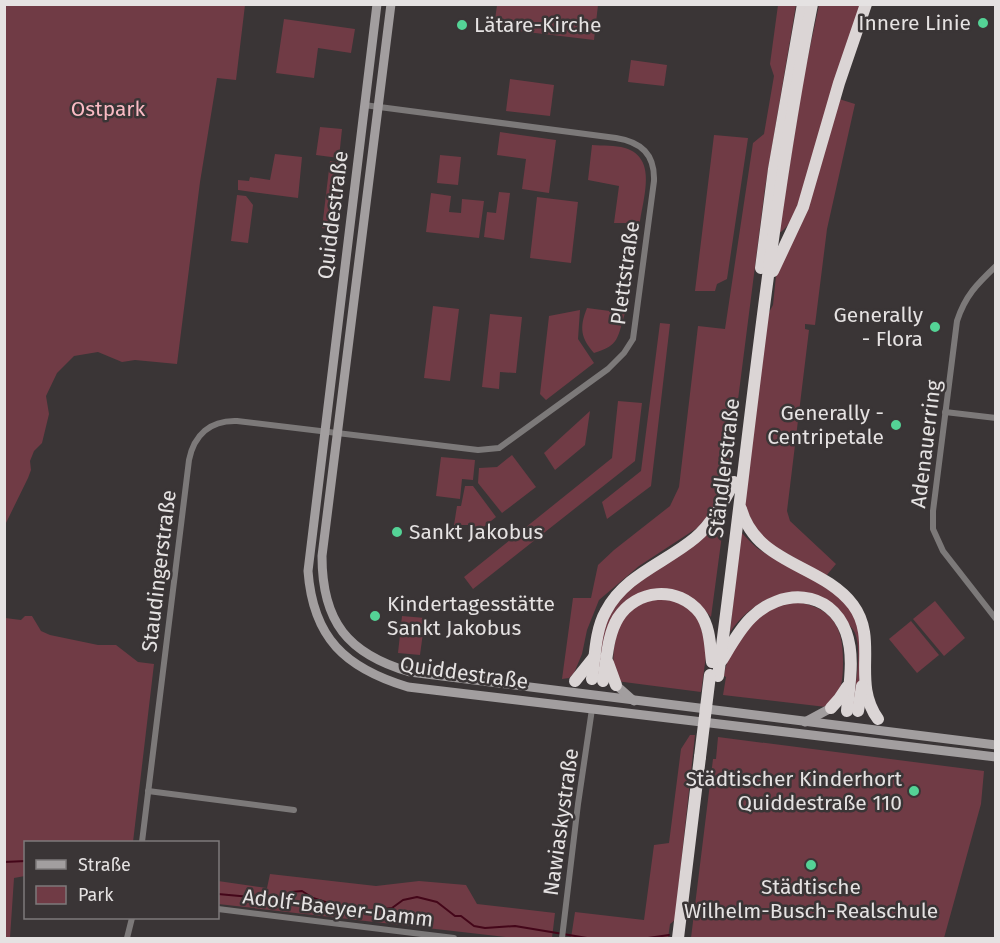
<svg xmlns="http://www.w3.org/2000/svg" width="1000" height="943" viewBox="0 0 1000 943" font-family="'Fira Sans',sans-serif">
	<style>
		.green { fill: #703b45 }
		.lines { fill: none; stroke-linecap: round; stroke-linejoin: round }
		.stream { stroke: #440619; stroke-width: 2 }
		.street { stroke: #7c7979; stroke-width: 6 }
		.secondary { stroke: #a29e9f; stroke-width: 9 }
		.highway { stroke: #dbd5d5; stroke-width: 12 }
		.highway-bridge { stroke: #dbd5d5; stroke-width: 12 }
		.poi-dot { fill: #54d396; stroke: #3a3536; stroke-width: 2 }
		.labels { text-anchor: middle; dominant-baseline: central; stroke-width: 5; stroke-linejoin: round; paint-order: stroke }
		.poi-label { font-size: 21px; fill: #e5e2e2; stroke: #3a3536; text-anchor: end }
		.park-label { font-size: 21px; fill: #fabbc4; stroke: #3a3536 }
		.street-label { font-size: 21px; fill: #e5e2e2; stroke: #3a3536 }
	</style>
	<rect width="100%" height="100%" fill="#3a3536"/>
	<g class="green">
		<path d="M5,4L245,5L236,80L217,78L200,182L177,364L135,360L122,362L98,352L74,356L57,373L46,396L49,414L42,443L34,451L30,461L31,470L28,478L5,525Z"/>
		<path d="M497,5H598L594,40L494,28Z"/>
		<path d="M778,5H796L765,188L733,439L724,485L713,510L697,528L639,566L599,600L587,630L582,654L574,673L569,678L562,679L573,598H591L598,565L614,550L670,506L679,487L698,326L725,329L753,143L764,134L774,76L770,64Z"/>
		<path d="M819,5H861L805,187C799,201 793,226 779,233L803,80Z"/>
		<path d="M284,19L355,29L351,53L318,48L314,78L276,73Z"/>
		<path d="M631,60L667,65L664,86L628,82Z"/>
		<path d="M510,79L554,85L550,116L506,111Z"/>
		<path d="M839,99L855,104L827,229L815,325L805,324V329L809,330L787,511L790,521L836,564L826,576L760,538L744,504L767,316L773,305L776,276Z"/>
		<path d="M320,127L342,129L339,158L316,155Z"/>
		<path d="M500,132L556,140L549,193L522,189L526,159L497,155Z"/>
		<path d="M714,135L748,138L727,279L717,284L715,291H695Z"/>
		<path d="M592,145C603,146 615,145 625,148C658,158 643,198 640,223H614L619,186L588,180Z"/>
		<path d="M275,154L302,157L298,198L238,190V180L249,181L250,177L270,180Z"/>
		<path d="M440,155L461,157L458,185L437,183Z"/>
		<path d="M330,161L344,163L336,230L322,228Z"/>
		<path d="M499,192L510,193L504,240L484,237L487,212L496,213Z"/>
		<path d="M431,193L451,196L449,212L461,213L462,199L484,201L479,238L426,232Z"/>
		<path d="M237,195L246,196L253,205L248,243L231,241Z"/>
		<path d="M537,197L578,202L571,263L530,258Z"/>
		<path d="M433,306L459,309L450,381L424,378Z"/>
		<path d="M587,308L625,313C617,338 620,345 594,353C581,338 579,328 587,308Z"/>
		<path d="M580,310L578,339L594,363L546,400L540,394L549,316Z"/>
		<path d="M490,314L522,317L516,373L500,372L499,389L482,387Z"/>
		<path d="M660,323L670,324L651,486L607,519L602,502L641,471Z"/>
		<path d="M618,401L642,403L635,461L473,589L464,577L612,458Z"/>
		<path d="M590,411L585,445L555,470L544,453Z"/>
		<path d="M512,455L536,487L502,513L478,483L479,468L497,467Z"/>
		<path d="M441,457L475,460L473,480L462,479L460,499L436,496Z"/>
		<path d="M465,486H473L496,517L476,533L468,525H454L457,506H461Z"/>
		<path d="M722,517L724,520L711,617L698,603L685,594L628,600L597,681C600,661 600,639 607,621C625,572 692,558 722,517Z"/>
		<path d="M741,532C746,537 751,543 757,548C789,569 854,590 860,633C863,659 859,685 855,711H852C854,691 863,653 855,633C853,628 847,623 844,618C813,573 757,592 730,632Z"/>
		<path d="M672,599L697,614L707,649L701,692L616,681C609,654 615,608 648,601C656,599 665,600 672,599Z"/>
		<path d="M935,601L965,638L944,656L913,619Z"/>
		<path d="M797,602C832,608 843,626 843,660C843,668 843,681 840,688C836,695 830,701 826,707L723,695L726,677L724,676C727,650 753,615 778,606C784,603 791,603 797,602Z"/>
		<path d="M25,616H32L41,631L50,635L98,645H116L138,662L154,664L133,842H26L25,876L14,878L10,938H5V618L21,620Z"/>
		<path d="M402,616L425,618L420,655L398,653Z"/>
		<path d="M911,621L939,655L917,673L889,639Z"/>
		<path d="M690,735H695L675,920L670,924L668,938H571L575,912L644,920L654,845L669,843L681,749Z"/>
		<path d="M718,737L984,771L981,804L944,938H691L713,759H716Z"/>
		<path d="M270,874L376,886L419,881L466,885L477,904L555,913L552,938H514L218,904V881L267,888Z"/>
	</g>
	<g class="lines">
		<g class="stream">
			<path d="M4,862L26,861"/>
			<path d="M218,894L282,900L291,892L302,891L313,898L356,912L392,908L403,900L417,897L437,902L455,916H461L474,926L485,928L515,926L587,938"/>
			<path d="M648,938L669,935"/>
			<path d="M696,938H699"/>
		</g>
		<g class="street">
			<path d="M996,266C977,284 965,296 957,321L933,511V529L943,551L996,619"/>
			<path d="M945,412L996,418"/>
			<path d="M148,791L294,810"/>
			<path d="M142,842L189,460C194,435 210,420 237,421L478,450L499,448L608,369L624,353L633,339L654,181C655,154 641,142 616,138L364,105"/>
			<path d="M218,909L454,938"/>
			<path d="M127,938L132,918"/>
			<path d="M562,938L578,804L592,709"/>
		</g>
		<g class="secondary">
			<path d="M377,4L308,571C313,638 345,668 408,687L996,757"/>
			<path d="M391,4L322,556C322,622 348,654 410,672L996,745"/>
			<path d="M616,685L634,701"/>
			<path d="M805,722L831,708"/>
		</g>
		<g class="highway">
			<path d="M761,268L774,169L803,4"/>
			<path d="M773,271L803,207L839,83L866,4"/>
			<path d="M741,509C757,565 822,564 853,605C879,640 851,682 878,719"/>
			<path d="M722,660C731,645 739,630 751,618C781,588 830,589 846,632C855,657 849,686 847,711"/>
			<path d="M608,663L616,685"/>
			<path d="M718,676C748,452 768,226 812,4"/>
			<path d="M592,679C595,657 595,630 606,611C625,575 665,563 695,538C712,524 724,501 734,482"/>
			<path d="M575,681L595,656"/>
			<path d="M603,681C607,660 607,636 618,618C636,589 678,585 700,613C710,627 710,645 712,662"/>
			<path d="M831,708L839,699L847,687"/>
			<path d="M858,711L862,686"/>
			<path d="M678,938L700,757"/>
		</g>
		<path class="highway-bridge" d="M700,757L710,675"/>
	</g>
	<g class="poi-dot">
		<circle cx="983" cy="23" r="6"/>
		<circle cx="462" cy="25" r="6"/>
		<circle cx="935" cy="327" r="6"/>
		<circle cx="896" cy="425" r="6"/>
		<circle cx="397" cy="532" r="6"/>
		<circle cx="375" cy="616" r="6"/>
		<circle cx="914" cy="791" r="6"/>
		<circle cx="811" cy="865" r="6"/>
	</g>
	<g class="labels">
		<g class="poi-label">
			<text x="971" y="23">Innere Linie</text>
			<text x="474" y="25" text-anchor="start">Lätare-Kirche</text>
			<text x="923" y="315">Generally<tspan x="923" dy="24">- Flora</tspan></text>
			<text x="884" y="413">Generally -<tspan x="884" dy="24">Centripetale</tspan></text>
			<text x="409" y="532" text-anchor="start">Sankt Jakobus</text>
			<text x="387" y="604" text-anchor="start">Kindertagesstätte<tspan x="387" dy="24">Sankt Jakobus</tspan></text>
			<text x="902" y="779">Städtischer Kinderhort<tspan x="902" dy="24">Quiddestraße 110</tspan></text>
			<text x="811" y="887" text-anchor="middle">Städtische<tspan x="811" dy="24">Wilhelm-Busch-Realschule</tspan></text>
		</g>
		<g class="park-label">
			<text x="108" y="109">Ostpark</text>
		</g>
		<g class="street-label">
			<text transform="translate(333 215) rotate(-83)">Quiddestraße</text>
			<text transform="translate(625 273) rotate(-82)">Plettstraße</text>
			<text transform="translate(926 444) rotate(-83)">Adenauerring</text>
			<text transform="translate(724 468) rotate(-83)">Ständlerstraße</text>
			<text transform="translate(159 571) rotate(-83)">Staudingerstraße</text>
			<text transform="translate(464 673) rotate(8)">Quiddestraße</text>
			<text transform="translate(561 822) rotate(-82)">Nawiaskystraße</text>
			<text transform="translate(338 908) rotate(7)">Adolf-Baeyer-Damm</text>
		</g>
	</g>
	<rect width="1000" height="943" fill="none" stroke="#e5e2e2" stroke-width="12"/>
	<rect x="24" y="841" width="195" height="78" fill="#3a3536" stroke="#7e7a7b" stroke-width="1.5"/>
	<rect x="36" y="860" width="30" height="9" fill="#a29e9f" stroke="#7e7a7b" stroke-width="1.5"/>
	<text x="78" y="871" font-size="18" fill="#e5e2e2">Straße</text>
	<rect x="36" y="886" width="30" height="18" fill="#703b45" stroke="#7e7a7b" stroke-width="1.5"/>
	<text x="78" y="901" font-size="18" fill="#e5e2e2">Park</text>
</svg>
